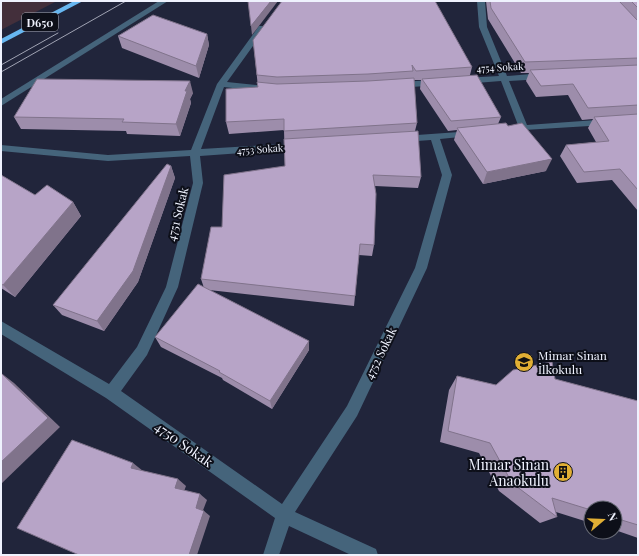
<svg xmlns="http://www.w3.org/2000/svg" width="639" height="556" viewBox="0 0 639 556" font-family="'Playfair Display',serif">
	<style>
		.green { fill: #432f3b }
		.lines { fill: none; stroke-linecap: round; stroke-linejoin: round }
		.minor { fill: #45647b; fill-rule: evenodd }
		.highway { fill: #67b7f1; fill-rule: evenodd }
		.tram { stroke: #a0a3b3; stroke-width: 1 }
		.wall { fill: #9d8dab }
		.shaded-wall { fill: #80738b }
		.building { fill: #b7a4c7; stroke: #80738b }
		.labels { text-anchor: middle; dominant-baseline: central; stroke-width: 4; stroke-linejoin: round; paint-order: stroke }
		.far-street-label { font-size: 10px; fill: #eff2fe; stroke: #0d0f19 }
		.shield { fill: #0d0f19; stroke: #abaeb9; stroke-width: 1 }
		.shield-label { font-size: 11px; font-weight: bold; fill: #eff2fe }
		.street-label { font-size: 12px; fill: #eff2fe; stroke: #0d0f19 }
		.poi-label { font-size: 12px; fill: #eff2fe; stroke: #0d0f19; text-anchor: start }
		.near-street-label { font-size: 14px; fill: #eff2fe; stroke: #0d0f19 }
		.near-poi-label { font-size: 14px; fill: #eff2fe; stroke: #0d0f19; text-anchor: end }
	</style>
	<rect width="100%" height="100%" fill="#21253b"/>
	<path class="green" d="M1,1H57L1,30Z"/>
	<g class="lines">
		<g class="minor">
			<path d="M159,1H168L1,106V99Z"/>
			<path d="M477,1H485L487,27L507,76L543,73L547,76L543,79L509,81L527,125L638,117V123L507,131L505,129L507,127L518,125L501,81L463,84L459,81L463,78L499,76L479,27Z"/>
			<path d="M259,26H262L266,28L227,82L267,86L271,89L267,92L224,87L201,149L301,143L306,146L301,149L200,156L203,183L178,287L147,355L121,391L282,504L347,406L415,268L442,175L431,140L403,142L398,139L403,136L473,131L475,133L470,136L440,139L452,175L427,268L357,416L295,512L376,549L378,555H351L289,526L279,555H263L275,518L106,398L1,334V321L109,384L137,347L166,287L193,183L190,156L108,161L1,151V145L108,155L191,150L217,84Z"/>
			<path d="M437,80L441,83L440,85L397,88L393,85L397,82Z"/>
		</g>
		<path class="highway" d="M74,1H83L1,44V39Z"/>
		<g class="tram">
			<path d="M1,65L58,33"/>
			<path d="M1,72L126,1"/>
		</g>
	</g>
	<g class="wall">
		<path d="M486,1H619L621,4L620,1H638V211L612,180L577,183L560,156L566,145L596,142L588,128L593,119L582,120L568,95L536,97L526,81L529,73H521L488,19Z"/>
		<path d="M207,34L209,45L199,78L122,48L118,36Z"/>
		<path d="M253,40L472,67L470,75L501,117L498,124L508,126L546,171L483,184L454,140L457,130L448,131L420,89L421,80H414V79L417,123L415,131L421,177L418,188L375,186L374,245L372,256L359,255L354,306L209,290L309,350L272,409L223,380L222,378L161,347L155,337L204,288L201,279L222,227L285,166L284,130L229,134L226,122L258,87Z"/>
		<path d="M193,93L190,99L191,103L180,136L127,134L126,131L21,129L14,117Z"/>
		<path d="M171,166L175,178L138,282L104,331L62,315L53,305Z"/>
		<path d="M1,175L35,195L73,202L81,216L15,297L1,288Z"/>
		<path d="M457,376L496,385L555,379L638,401V538L615,530V508H591V523L556,512L557,517L540,523L499,491L479,453L440,442L449,390Z"/>
	</g>
	<g class="shaded-wall">
		<path d="M271,1H278L252,35L251,26Z"/>
		<path d="M207,34L209,45L199,78L196,66Z"/>
		<path d="M190,81L193,93L190,99L191,103L180,136L176,124L185,91Z"/>
		<path d="M552,159L546,171L483,184L487,172Z"/>
		<path d="M171,166L175,178L138,282L104,331L97,321Z"/>
		<path d="M73,202L81,216L15,297L3,285Z"/>
		<path d="M309,341V350L272,409L270,401Z"/>
		<path d="M1,373L14,383L60,427L1,484Z"/>
		<path d="M133,463L143,471L131,468Z"/>
		<path d="M178,479L186,486L183,494L175,488Z"/>
		<path d="M200,494L207,500L202,513L196,508Z"/>
		<path d="M204,511L210,516L197,555H189Z"/>
	</g>
	<g class="building">
		<path d="M248,1H271L251,26Z"/>
		<path d="M282,1H435L472,67L416,71L412,65L413,71L368,74L277,77L257,75L253,40Z"/>
		<path d="M490,1H619L638,21V58L525,62L491,8Z"/>
		<path d="M631,1H638V8Z"/>
		<path d="M153,15L207,34L196,66L118,36Z"/>
		<path d="M638,65V105L588,108L573,84L541,86L530,70Z"/>
		<path d="M477,75L501,117L451,121L422,79Z"/>
		<path d="M414,78L417,123L284,131V119L226,122V89L258,87L257,82L277,84L368,81Z"/>
		<path d="M37,79L190,81L185,91H187L176,124L122,122L124,119L14,117Z"/>
		<path d="M638,114V190L620,169L584,172L566,145L609,141L594,117Z"/>
		<path d="M506,123L508,126L522,123L552,159L487,172L457,128Z"/>
		<path d="M418,131L421,177L373,175L376,194L374,245L360,244L355,296L201,279L211,227H222L224,175L285,166L284,139Z"/>
		<path d="M167,164L171,166L133,271L97,321L53,305Z"/>
		<path d="M1,175L35,195L47,185L73,202L3,285L1,284Z"/>
		<path d="M198,284L309,341L270,401L219,372L220,371L155,337Z"/>
		<path d="M552,362L555,379L638,401V525L615,518V508H591V510L552,498L557,517L512,483L490,443L448,431L457,376L496,385L513,370Z"/>
		<path d="M1,373L48,418L1,462Z"/>
		<path d="M72,440L133,463L131,468L178,479L175,488L200,494L196,508L204,511L189,555H79L17,528Z"/>
	</g>
	<defs>
		<g id="school-disc" transform="scale(1)"><circle r="9.5" fill="#e1af34" stroke="#0d0f19"/><path d="M0-5L7-2L0 1L-7-2ZM-4 1L0 2.5L4 1V4Q0 6-4 4Z" fill="#111"/></g>
		<g id="building-disc" transform="scale(1)"><circle r="9.5" fill="#e1af34" stroke="#0d0f19"/><path d="M-4-6H4V6H1V3H-1V6H-4ZM-2.5-4.3h1.7v1.8h-1.7ZM.8-4.3h1.7v1.8H.8ZM-2.5-1h1.7V.8h-1.7ZM.8-1h1.7V.8H.8Z" fill="#111"/></g>
	</defs>
	<g fill-rule="evenodd">
		<use href="#school-disc" x="524" y="362"/>
		<use href="#building-disc" x="563" y="472"/>
	</g>
	<g class="labels">
		<g class="far-street-label">
			<text transform="translate(500 67) rotate(-3)">4754 Sokak</text>
			<text transform="translate(260 149) rotate(-4)">4753 Sokak</text>
		</g>
		<rect class="shield" x="22" y="13" width="36" height="18" rx="3"/>
		<g class="shield-label">
			<text x="40" y="22">D650</text>
		</g>
		<g class="street-label">
			<text transform="translate(177 214) rotate(-76)">4751 Sokak</text>
			<text transform="translate(380 353) rotate(-64)">4752 Sokak</text>
		</g>
		<g class="poi-label">
			<text x="538" y="355">Mimar Sinan<tspan x="538" dy="14">İlkokulu</tspan></text>
		</g>
		<g class="near-street-label">
			<text transform="translate(184 444) rotate(35)">4750 Sokak</text>
		</g>
		<g class="near-poi-label">
			<text x="549" y="464">Mimar Sinan<tspan x="549" dy="16">Anaokulu</tspan></text>
		</g>
	</g>
	<rect width="639" height="556" fill="none" stroke="#eff2fe" stroke-width="4"/>
	<g transform="translate(603 520) rotate(71)"><circle r="19" fill="#0d0f19" stroke="#676a75"/>
	<path d="M0-3L7 15L0 10L-7 15Z" fill="#e1af34"/>
	<text y="-6" font-size="11" font-weight="bold" text-anchor="middle" fill="#eff2fe">N</text>
	</g>
</svg>
